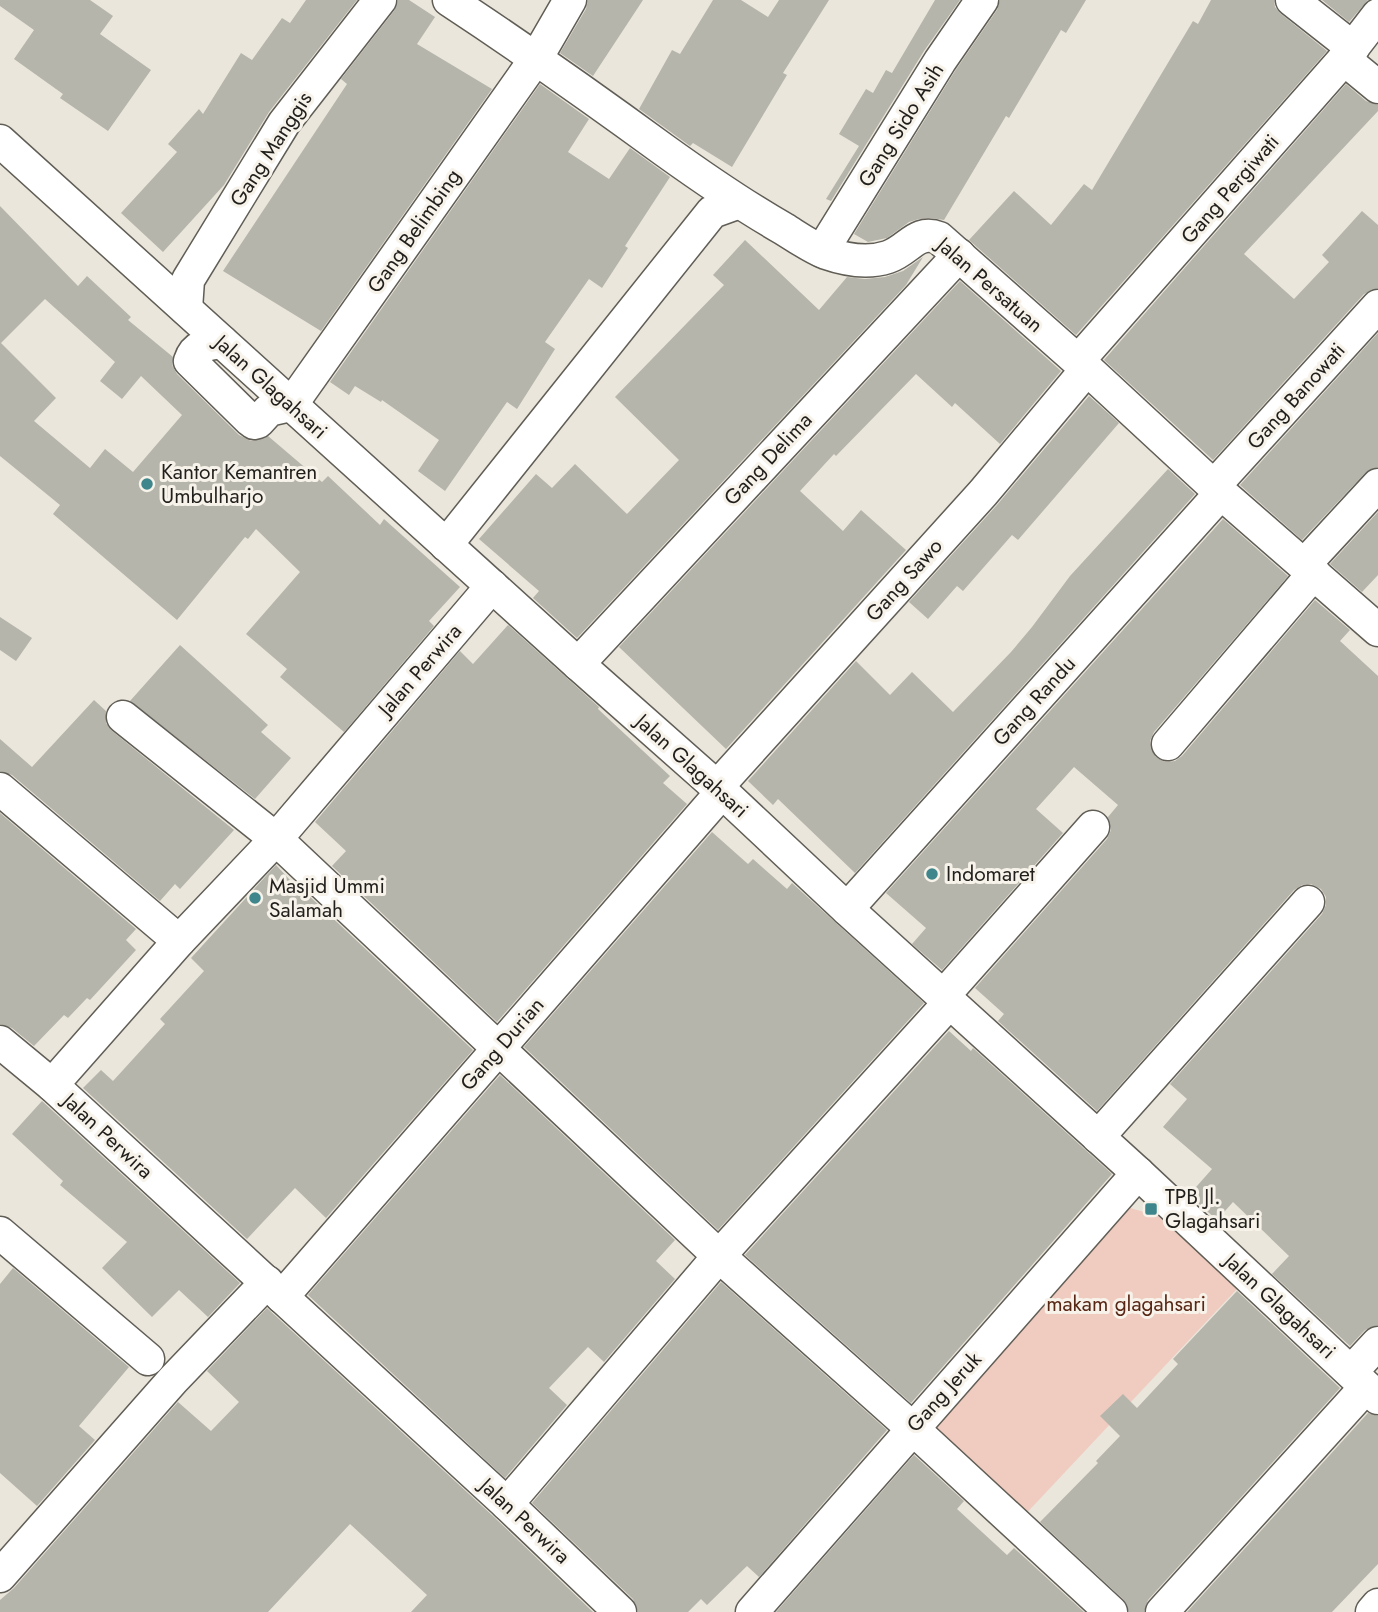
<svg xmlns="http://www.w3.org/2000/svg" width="1378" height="1612" viewBox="0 0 1378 1612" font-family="Jost,sans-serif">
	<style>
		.green { fill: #f0ccc0 }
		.building { fill: #b5b5ac; fill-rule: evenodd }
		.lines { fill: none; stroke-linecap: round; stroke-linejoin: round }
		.minor-casing { stroke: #605d55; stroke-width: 35 }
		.minor { stroke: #fff; stroke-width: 32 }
		.poi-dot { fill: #3e868b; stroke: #f7f3ea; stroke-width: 2.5 }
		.labels { text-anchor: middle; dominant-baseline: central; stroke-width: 6; stroke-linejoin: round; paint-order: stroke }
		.street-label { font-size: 21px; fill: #211f1c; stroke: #f7f3ea }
		.poi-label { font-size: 21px; fill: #211f1c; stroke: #f7f3ea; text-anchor: start }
		.park-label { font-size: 21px; fill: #572614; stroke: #f7f3ea }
	</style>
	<rect width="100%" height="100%" fill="#eae6dc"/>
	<path class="green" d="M1120,1205L1158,1216L1237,1289L1021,1519L925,1429Z"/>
	<g class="building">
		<path d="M0,0H90L113,16L100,34L151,70L108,131L60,98L63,94L14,59L34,30L0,6Z"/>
		<path d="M306,0H357L269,112L224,185L163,252L121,213L177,152L168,144L199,109L203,114L241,53L252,60L282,18L290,23Z"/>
		<path d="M398,0H409L435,17L417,44L492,89L321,331L223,271L347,84L341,79L394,11Z"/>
		<path d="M588,0H643L593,76L560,53L586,9Z"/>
		<path d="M713,0H741L768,17L779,0H829L783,73L787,75L732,167L693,143L690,146L639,109L672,50L680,54Z"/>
		<path d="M935,0H960L924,51L831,201L826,199L859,146L839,134L866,89L873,93L886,70L892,73Z"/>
		<path d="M1000,0H1086L1066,33L1061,30L1009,118L1006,116L944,220L931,218L919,219L909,222L887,238L868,242L854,234L955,71L997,10Z"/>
		<path d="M1211,0H1274L1275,7L1281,14L1327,51L1076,335L969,240L1014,191L1051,225L1084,184L1092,190L1193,21L1198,24Z"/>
		<path d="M1322,0H1368L1349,22Z"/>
		<path d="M540,84L589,119L568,152L609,179L630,148L670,177L625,246L628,248L602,288L589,279L545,342L555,349L517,409L507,402L445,491L418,471L439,440L382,400L381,402L355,386L349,395L330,382Z"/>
		<path d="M1346,84L1366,101L1378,105V111L1244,254L1294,299L1329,262L1322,255L1362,211L1378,225V288L1364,294L1213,460L1104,360Z"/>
		<path d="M0,206L78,286L87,276L131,317L128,320L173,357L172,365L177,374L239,435L251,441L268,436L322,482L328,476L380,525L384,519L460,587L429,621L434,626L344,732L280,677L287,669L246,634L300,572L256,529L248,539L245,537L177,620L53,514L60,505L0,456ZM45,299L115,362L100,381L122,399L141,376L182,415L133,472L105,449L90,468L34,421L56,398L1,343Z"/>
		<path d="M745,240L819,310L847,277L865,279L885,277L903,271L923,257L906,285L577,638L533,598L539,591L479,539L536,474L552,488L575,464L627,514L679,460L615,397L724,285L713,275Z"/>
		<path d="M960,281L1061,371L1000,444L955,403L952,407L916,374L836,456L834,454L800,491L843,531L861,510L906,550L726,749L619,647Z"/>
		<path d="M1378,333V467L1365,473L1302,540L1240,485Z"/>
		<path d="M1089,396L1119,423L1018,540L1012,535L963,591L957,586L928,619L909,602L997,505Z"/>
		<path d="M1168,469L1195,494L855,873L778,799L773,805L748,781L856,661L890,695L912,672L953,712L1011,652L1032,627L1070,576Z"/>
		<path d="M1378,512V575L1362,592L1330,564Z"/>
		<path d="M1223,519L1288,576L1154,732L1150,741L1151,749L1156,757L1165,762L1175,761L1182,756L1315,600L1350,630L1340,641L1378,676V1325L1365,1330L1350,1346L1272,1274L1289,1256L1233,1202L1217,1220L1189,1195L1212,1169L1163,1127L1187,1099L1170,1084L1322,914L1326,905V897L1321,889L1311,884L1302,885L1294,890L1097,1111L998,1021L1004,1014L975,988L1107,839L1111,830L1108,817L1118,805L1074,767L1036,809L1063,833L942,970L912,944L926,928L886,893Z"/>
		<path d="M0,617L32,638L16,661L0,650Z"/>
		<path d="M508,625L599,707L598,709L670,776L663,783L687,804L497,1022L332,866L346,851L315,822L460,651L473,664Z"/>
		<path d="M180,645L268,725L261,732L291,758L255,799L130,701Z"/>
		<path d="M94,700L106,711V723L112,731L234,830L180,889L175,884L160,901L12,775L0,771V739L32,767Z"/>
		<path d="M0,813L136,929L126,940L136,950L90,1000L87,998L68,1018L64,1015L34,1046L12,1028L0,1024Z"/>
		<path d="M712,832L748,864L753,859L787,889L792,883L924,1003L718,1230L524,1047Z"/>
		<path d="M276,865L302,893H306L473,1050L326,1218L295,1188L247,1239L83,1088L101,1070L113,1081L165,1024L160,1019L204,971L191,958Z"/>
		<path d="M949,1031L971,1051L973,1048L1112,1174L911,1403L745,1255Z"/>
		<path d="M500,1075L675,1240L656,1261L675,1279L604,1362L588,1347L549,1388L567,1405L505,1478L308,1295Z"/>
		<path d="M42,1101L240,1283L208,1317L179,1290L152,1317L102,1268L127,1242L60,1185L63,1181L12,1134Z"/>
		<path d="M13,1268L129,1367L79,1426L95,1440L37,1506L0,1473V1284Z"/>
		<path d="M721,1282L887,1430L759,1577L747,1566L707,1605L701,1599L688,1612H638L633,1599L532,1503Z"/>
		<path d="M1237,1291L1340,1388L1148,1600L1144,1612H1129L1123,1599L1040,1522L1098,1463L1096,1461L1120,1436L1100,1416L1123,1394L1137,1408L1178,1364L1173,1359Z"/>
		<path d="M267,1308L494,1517L593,1612H411L427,1595L350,1524L268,1612H0V1600L14,1588L178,1402L211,1431L239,1402L207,1371Z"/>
		<path d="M1368,1413L1378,1416V1564L1332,1612H1187Z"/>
		<path d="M914,1455L964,1501L957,1509L1007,1555L1014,1548L1084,1612H776Z"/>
	</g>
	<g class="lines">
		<g class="minor-casing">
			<g id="minor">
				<path d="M449,0C522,48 593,98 664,150C703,178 742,205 784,229C797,237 811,247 826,253C846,260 867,264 888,257C909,250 916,229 939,238L1087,369L1221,493L1378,630"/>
				<path d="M1292,0L1353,48"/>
				<path d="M1344,59L1378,87"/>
				<path d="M0,141L578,664L717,787L847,909L1138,1173L1378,1398"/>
				<path d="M822,251L940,61L982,0"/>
				<path d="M186,309L188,280L284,123L380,0"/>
				<path d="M222,342C207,344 195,345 190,361L250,420L254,423L258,422L269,410L291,405L537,57L570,0"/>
				<path d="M1078,361L1344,59L1378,15"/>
				<path d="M1214,486L1378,306"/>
				<path d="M446,545L712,212L737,203"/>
				<path d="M1305,564L1378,485"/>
				<path d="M492,586L276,839L179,941L52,1085L507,1504L620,1612"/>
				<path d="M578,664L959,255"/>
				<path d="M123,717L276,839L719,1256L912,1428L1111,1612"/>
				<path d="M1168,744L1314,573"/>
				<path d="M717,787L983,493L1087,369"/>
				<path d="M0,789L179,941"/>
				<path d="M847,909L1221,493"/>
				<path d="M944,995L1093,827"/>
				<path d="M0,1042L52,1085"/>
				<path d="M1098,1137L1308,902"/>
				<path d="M0,1233L148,1359"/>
				<path d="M282,1297L722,792"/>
				<path d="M1351,1372L1378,1343"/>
				<path d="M507,1504L719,1256L950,1002"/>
				<path d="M0,1576L173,1380L267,1282"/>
				<path d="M752,1612L1138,1173"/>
				<path d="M1162,1612L1366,1387"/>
				<path d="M1372,1612L1378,1605"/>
			</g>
		</g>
		<use href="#minor" class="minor"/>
	</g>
	<g class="poi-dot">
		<circle cx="147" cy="484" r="7"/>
		<circle cx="932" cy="874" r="7"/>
		<circle cx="255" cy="898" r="7"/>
		<rect x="1144" y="1202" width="14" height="14" rx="3.5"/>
	</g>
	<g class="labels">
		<g class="street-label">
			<text transform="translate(901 125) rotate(-58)">Gang Sido Asih</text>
			<text transform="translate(271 149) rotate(-57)">Gang Manggis</text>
			<text transform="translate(1230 189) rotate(-49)">Gang Pergiwati</text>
			<text transform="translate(414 231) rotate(-55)">Gang Belimbing</text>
			<text transform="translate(990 285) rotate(41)">Jalan Persatuan</text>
			<text transform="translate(271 387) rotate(42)">Jalan Glagahsari</text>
			<text transform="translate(1296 396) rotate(-48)">Gang Banowati</text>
			<text transform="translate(768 459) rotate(-47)">Gang Delima</text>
			<text transform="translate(904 580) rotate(-48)">Gang Sawo</text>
			<text transform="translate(420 670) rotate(-49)">Jalan Perwira</text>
			<text transform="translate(1034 701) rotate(-48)">Gang Randu</text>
			<text transform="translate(692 766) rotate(42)">Jalan Glagahsari</text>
			<text transform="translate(502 1044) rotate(-49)">Gang Durian</text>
			<text transform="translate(108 1136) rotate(43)">Jalan Perwira</text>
			<text transform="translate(1280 1306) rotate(43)">Jalan Glagahsari</text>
			<text transform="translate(944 1392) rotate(-48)">Gang Jeruk</text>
			<text transform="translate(525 1521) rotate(43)">Jalan Perwira</text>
		</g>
		<g class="poi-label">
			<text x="161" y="472">Kantor Kemantren<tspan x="161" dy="24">Umbulharjo</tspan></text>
			<text x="946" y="874">Indomaret</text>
			<text x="269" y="886">Masjid Ummi<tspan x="269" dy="24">Salamah</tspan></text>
			<text x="1165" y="1197">TPB Jl.<tspan x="1165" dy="24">Glagahsari</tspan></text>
		</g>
		<g class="park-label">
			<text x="1126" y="1304">makam glagahsari</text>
		</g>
	</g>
</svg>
